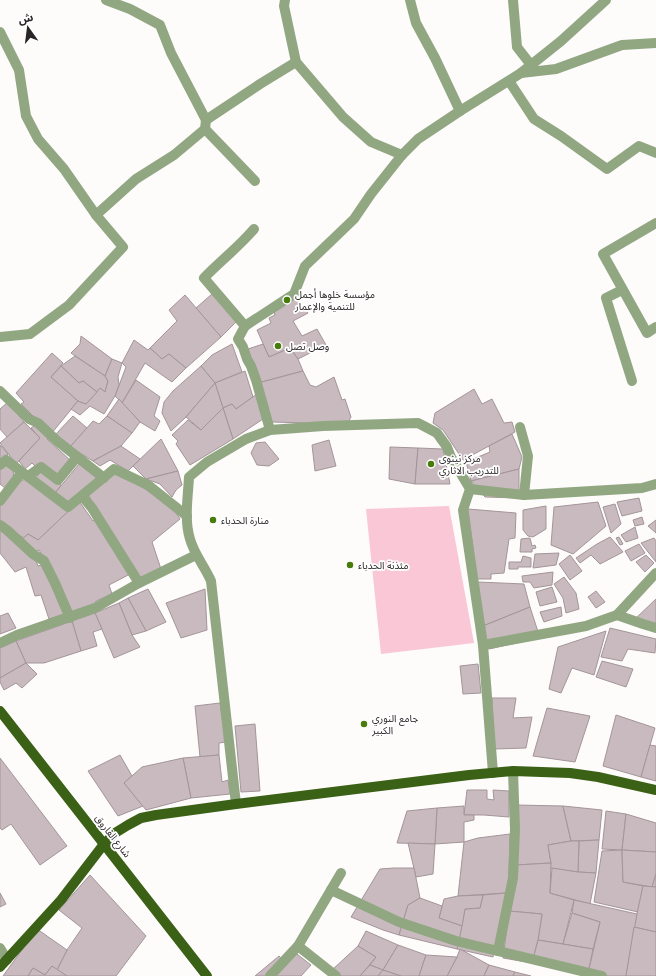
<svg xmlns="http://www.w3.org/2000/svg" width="656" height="976" viewBox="0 0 656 976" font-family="Montserrat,'Noto Sans Arabic',sans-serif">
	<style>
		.green { fill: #f9c7d5 }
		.building { fill: #c8babe; stroke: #a39599 }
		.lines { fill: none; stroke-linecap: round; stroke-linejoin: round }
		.minor { stroke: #91a782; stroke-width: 10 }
		.major { stroke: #3b6116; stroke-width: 10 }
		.poi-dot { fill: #477b0a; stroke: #fff; stroke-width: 1.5 }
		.labels { text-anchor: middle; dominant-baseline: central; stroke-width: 3.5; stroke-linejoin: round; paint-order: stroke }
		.poi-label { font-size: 10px; fill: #292426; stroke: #fff; text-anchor: start }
		.street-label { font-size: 10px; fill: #292426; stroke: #fff }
	</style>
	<rect width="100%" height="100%" fill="#fefbfb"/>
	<path class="green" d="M449,506L474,643L381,654L366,509Z"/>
	<g class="building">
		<path d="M212,294L237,321L221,337L196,308Z"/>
		<path d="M185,295L221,337L186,368L169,354L162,359L150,348L177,321L169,310Z"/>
		<path d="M296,298L308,313L293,321L302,336L317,329L326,345L298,359L290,348L269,357L257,330L271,323L269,318L275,315L274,312Z"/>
		<path d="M81,336L112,359L105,376L71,353L80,344Z"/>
		<path d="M134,340L148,350L150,348L162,359L169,354L186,368L172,382L145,363L122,403L115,396L126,367L122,363Z"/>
		<path d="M232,344L242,372L215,383L201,366L212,355Z"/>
		<path d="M263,344L269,357L290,348L298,359L303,371L258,383L248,349Z"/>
		<path d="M52,353L63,363L51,377L78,401L51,434L21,404L24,402L16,393Z"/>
		<path d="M75,356L105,376L108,381L105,392L100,388L97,392L83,381L79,383L61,366Z"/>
		<path d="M112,359L122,363L118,377L119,385L115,396L104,414L90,406L80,415L71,409L78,401L86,404L100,388L105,392L108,381L105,376Z"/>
		<path d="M61,366L79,383L83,381L97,392L86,404L78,401L51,377Z"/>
		<path d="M201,366L215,383L186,417L171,431L162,413L164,402L173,391Z"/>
		<path d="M245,371L253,397L236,409L232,404L223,408L215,383Z"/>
		<path d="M303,371L310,385L316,387L334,377L342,400L345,399L351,417L347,424L272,422L258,383Z"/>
		<path d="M136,380L160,397L154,416L160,421L155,431L140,422L122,403Z"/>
		<path d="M215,383L223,408L201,430L186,417Z"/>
		<path d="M474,389L482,404L492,399L504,423L512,422L515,432L463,460L443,430L433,423L435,413Z"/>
		<path d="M257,394L263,419L233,439L223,408L232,404L236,409Z"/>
		<path d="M119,399L140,422L132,433L107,416Z"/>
		<path d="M8,402L24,422L7,437L0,429V409Z"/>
		<path d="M223,408L233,439L190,465L176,444L178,441L172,435L188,420L201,430Z"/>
		<path d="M73,416L87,428L70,447L55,435Z"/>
		<path d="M107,416L132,433L121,446L93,461L70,447L93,421L99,424Z"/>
		<path d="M24,422L40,438L16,464L0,443Z"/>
		<path d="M36,425L49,437L47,439L70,460L56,476L37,468L32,463L25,469L19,461L40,438L31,428Z"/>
		<path d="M512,434L522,457L519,469L471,481L466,462L490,452L489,446Z"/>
		<path d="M161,439L178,471L146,479L133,466Z"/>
		<path d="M329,440L336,466L315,471L312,445Z"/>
		<path d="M265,442L279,459L269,466L257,465L251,453L256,443Z"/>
		<path d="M0,445L8,454L0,462Z"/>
		<path d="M121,446L140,459L128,471L110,460L100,466L93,461Z"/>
		<path d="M390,447L418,448L415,484L389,479Z"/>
		<path d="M418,448L443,449L450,484H415Z"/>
		<path d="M5,463L13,471L14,478L5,488L0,484V468Z"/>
		<path d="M79,464L98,479L67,504L55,493Z"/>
		<path d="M519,469V498L485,497L471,481Z"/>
		<path d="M42,470L61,485L55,493L35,479Z"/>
		<path d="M178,471L182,485L176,490L172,497L160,484L146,479Z"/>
		<path d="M116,472L145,489L173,508L180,519L152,542L161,569L142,580L106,527L88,494Z"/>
		<path d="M25,479L54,499L68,512L38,540L28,534L24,538L0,524V506L19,482Z"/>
		<path d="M639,498L642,511L622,516L617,502Z"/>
		<path d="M79,501L93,521L96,519L132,573L109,585L112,594L96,601L95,604L70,613L56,580L39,550L34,553L21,540L28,534L38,540Z"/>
		<path d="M598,502L606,526L573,554L551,545L554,507Z"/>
		<path d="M615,504L621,524L611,533L603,507Z"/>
		<path d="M546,506V529L533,537L528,536L523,530V510Z"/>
		<path d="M468,509L516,513L515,538L509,539L504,573L491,574V579H477Z"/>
		<path d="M642,517L644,524L635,526L633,520Z"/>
		<path d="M656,520V533L648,526Z"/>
		<path d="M635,527L638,538L626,542L621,535Z"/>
		<path d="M0,528L35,558L38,566L45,564L67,613L49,619L41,595L35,596L26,567L15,572L0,553Z"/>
		<path d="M610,537L623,552L600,564L591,555L580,563L576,558L597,544Z"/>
		<path d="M619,537L623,544L620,545L616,538Z"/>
		<path d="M530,538L532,546L535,545L536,548L532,549V552H520L521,539Z"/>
		<path d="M654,538L656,541V562L641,543Z"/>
		<path d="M639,544L645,553L631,561L625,551Z"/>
		<path d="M559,553L556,565L533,568L535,554Z"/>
		<path d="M570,555L582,571L570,580L559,564Z"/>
		<path d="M646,555L654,563L645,572L636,562Z"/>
		<path d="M523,556L531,558V567H518V569H509V562H521Z"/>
		<path d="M553,572L552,585L534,588L530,582H523L522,576Z"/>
		<path d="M564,577L576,593L579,609L566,613L563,598L554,584Z"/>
		<path d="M478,582L524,584L530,607L483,626Z"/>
		<path d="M552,587L557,602L540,606L536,592Z"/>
		<path d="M148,589L166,622L146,631L128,598Z"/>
		<path d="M205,589L207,630L181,638L166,603Z"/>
		<path d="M596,591L605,602L596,608L588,597Z"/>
		<path d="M128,598L146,631L132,635L119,603Z"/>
		<path d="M656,599V625L635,619Z"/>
		<path d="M119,603L132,635L140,647L114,658L95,613Z"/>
		<path d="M530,607L540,638L489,649L483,626Z"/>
		<path d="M561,607L562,616L544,622L540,612Z"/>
		<path d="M8,613L16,628L0,634V616Z"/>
		<path d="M95,613L102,629L93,632L97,646L81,651L72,621Z"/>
		<path d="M72,621L81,651L44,663H26L16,641Z"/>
		<path d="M610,628L656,639L655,653L628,649L622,661L601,657Z"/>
		<path d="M606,631L594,675L572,668L561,693L549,689L558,647Z"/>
		<path d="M16,641L26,663L0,678V648Z"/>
		<path d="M602,661L633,669L626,687L596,677Z"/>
		<path d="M26,663L37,674L22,688L16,683L4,690L0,682V678Z"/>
		<path d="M478,664L481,693L463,694L460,666Z"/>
		<path d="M492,698H516L513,718L532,717L526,748L494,749Z"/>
		<path d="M220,703L226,742L219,743V755L200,757L195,706Z"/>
		<path d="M547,708L590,716L575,762L533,756Z"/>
		<path d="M616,715L655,728L641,777L603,766Z"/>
		<path d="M255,724L260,791L241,792L235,726Z"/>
		<path d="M650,745L656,746V781L641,777Z"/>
		<path d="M120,755L132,776L124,783L143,806L118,816L88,771Z"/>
		<path d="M219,755L222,782L228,780L230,794L191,798L183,758Z"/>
		<path d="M0,758L67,846L40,865L11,824L2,830L0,828Z"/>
		<path d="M183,758L191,798L146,810L124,783L142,767Z"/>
		<path d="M467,790H487V799L494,800L493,790L509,791V817L484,815H464Z"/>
		<path d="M517,805L563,806L571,841L548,845L551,863L516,865Z"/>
		<path d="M464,806V815H474V820L464,822V842L435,844L437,808Z"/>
		<path d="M563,806L602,810L599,840L571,841Z"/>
		<path d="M437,808L435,844L397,843L407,811Z"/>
		<path d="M606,811L626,814L622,850L602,849Z"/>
		<path d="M626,814L656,823V852L622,850Z"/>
		<path d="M510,834L509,878L506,893L458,896L464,842L478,838Z"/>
		<path d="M599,840L596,873L578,872L579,841Z"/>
		<path d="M571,841H579L578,872L549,868L551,863L548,845Z"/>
		<path d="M408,843L435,844L433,874L416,877Z"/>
		<path d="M622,850L623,882L643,886L638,912L594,902L602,851Z"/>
		<path d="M622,850L656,852V874L652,887L623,882Z"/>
		<path d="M551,863L550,893L574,900L563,944L538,940L542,914L509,911L516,865Z"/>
		<path d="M394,868H414L420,898L408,905L399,935L383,930L351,917L380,869Z"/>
		<path d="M552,868L578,872L596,873L590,904L550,893Z"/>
		<path d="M656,874V887H652Z"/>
		<path d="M90,875L146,936L116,976H67L57,970L67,950L82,928L59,910Z"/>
		<path d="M643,886L656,887V932L634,927Z"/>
		<path d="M0,893L6,904L0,907Z"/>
		<path d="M506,893L493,957L457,949L465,909L480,908L483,895Z"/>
		<path d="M483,895L480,908L465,909L462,926L439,918L444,899L458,896Z"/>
		<path d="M420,898L442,906L439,918L462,926L457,949L399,935L408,905Z"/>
		<path d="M574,900L637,914L626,976H602L588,973L600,922L572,913Z"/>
		<path d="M509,911L542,914L538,940L532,963L503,958Z"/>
		<path d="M572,913L600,922L593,949L563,944Z"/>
		<path d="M634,927L656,932V976H626Z"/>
		<path d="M37,929L67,950L57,970L52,966L45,975L33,968L28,976H3Z"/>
		<path d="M366,931L398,945L383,970L370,965L376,957L358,946Z"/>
		<path d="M538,940L593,949L588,973L532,963Z"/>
		<path d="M398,945L426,955L419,976H401L383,970Z"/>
		<path d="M358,946L376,957L360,976H341L332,970Z"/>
		<path d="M460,949L489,965L484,976H447L457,957Z"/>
		<path d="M293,951L311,965L301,976H255L279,956L285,962Z"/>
		<path d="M426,955L457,957L447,976H419Z"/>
		<path d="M370,965L383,970L378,976H360Z"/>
		<path d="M489,965L515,972L513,976H484Z"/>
		<path d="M52,966L67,976H28L33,968L45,975Z"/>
		<path d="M383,970L401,976H378Z"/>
		<path d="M515,972L531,976H513Z"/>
	</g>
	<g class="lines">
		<g class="minor">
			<path d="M106,0L130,9L160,25L171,53L206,120L260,84L296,62"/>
			<path d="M285,0L284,6L296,62L343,117L371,142L402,155"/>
			<path d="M410,0L416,23L435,58L460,111"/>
			<path d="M513,0L517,47L531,65"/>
			<path d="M0,32L19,70L26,116L38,139L64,169L96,215L136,179L174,155L205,129L206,120"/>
			<path d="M521,73L556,69L622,45L656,43"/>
			<path d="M509,81L534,119L561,136L607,169L639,146L656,153"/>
			<path d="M205,129L255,181"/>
			<path d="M656,223L603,254L647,333L656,327"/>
			<path d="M254,229C239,247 220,261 204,278L245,326L294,294L305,266L354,219L371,194L402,155L418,139L460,111L521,73L561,41L606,0"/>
			<path d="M622,290L606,298L632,381"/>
			<path d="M245,326L238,339L243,347L247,359L251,366L256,380L270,430"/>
			<path d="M0,337L30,334L69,305L123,247L96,215"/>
			<path d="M0,391L29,419L38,423L56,440L104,478"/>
			<path d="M520,427L528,456L524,495"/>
			<path d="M0,465L6,460L68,507L114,469L148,485L187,516"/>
			<path d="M28,476L41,467L58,480L77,457"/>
			<path d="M470,489L524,495L642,488L656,484"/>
			<path d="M82,496L92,508L139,583"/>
			<path d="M0,501L22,472"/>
			<path d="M0,525L7,530L33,554L44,561L55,583L70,618"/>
			<path d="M617,615L643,624L656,628"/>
			<path d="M0,643L17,635L95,608L139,583L196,555"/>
			<path d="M483,645L586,626L617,615L656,573"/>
			<path d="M236,804L211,581C205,567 194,554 190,539C184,520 188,497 189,477L207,462L246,439L270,430L323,426L418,423L437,433L447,447L451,457L470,489L463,510L483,645L493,773"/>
			<path d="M331,890L399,922L456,941L602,976"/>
			<path d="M298,946L336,976"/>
			<path d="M0,948L7,960"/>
			<path d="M498,951L513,878L515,829L513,771"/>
			<path d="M270,976L298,946L341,873"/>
		</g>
		<g class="major">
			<path d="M0,711L207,976"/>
			<path d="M0,967L61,900L104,844L115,833L128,825L141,818L156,815L236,804L469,775L513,771L570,773L598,777L656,790"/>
		</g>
	</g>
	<g class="poi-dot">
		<circle cx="287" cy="300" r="4"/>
		<circle cx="278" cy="346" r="4"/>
		<circle cx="431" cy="464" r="4"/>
		<circle cx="213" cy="520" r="4"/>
		<circle cx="350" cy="565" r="4"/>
		<circle cx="364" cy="724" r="4"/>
	</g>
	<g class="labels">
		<g class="poi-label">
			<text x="295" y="294">مؤسسة خلوها أجمل<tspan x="295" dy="12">للتنمية والإعمار</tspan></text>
			<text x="286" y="346">وصل تصل</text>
			<text x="439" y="458">مركز نينوى<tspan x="439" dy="12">للتدريب الاثاري</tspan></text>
			<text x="221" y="520">منارة الحدباء</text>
			<text x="358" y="565">مئذنة الحدباء</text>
			<text x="372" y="718">جامع النوري<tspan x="372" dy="12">الكبير</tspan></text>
		</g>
		<g class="street-label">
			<text transform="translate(113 836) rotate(52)">شارع الفاروق</text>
		</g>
	</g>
	<g transform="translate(28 28) rotate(346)" stroke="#ffffff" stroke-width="3" paint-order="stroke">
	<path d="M0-3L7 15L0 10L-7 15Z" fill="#292426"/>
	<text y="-6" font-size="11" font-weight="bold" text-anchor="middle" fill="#292426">ش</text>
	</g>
</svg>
